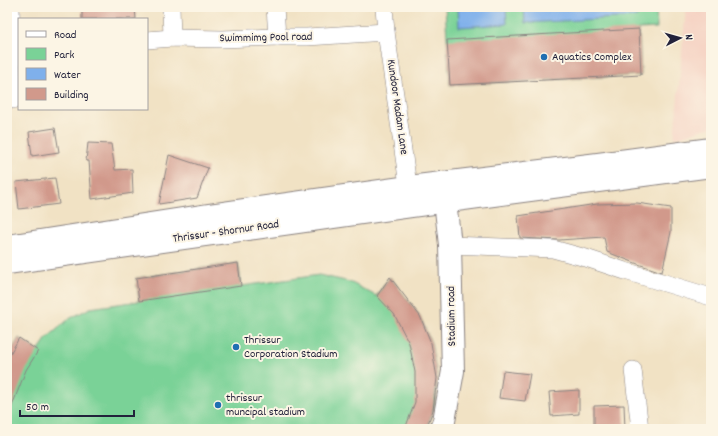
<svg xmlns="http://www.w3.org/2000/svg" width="718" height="436" viewBox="0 0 718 436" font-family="Dekko,sans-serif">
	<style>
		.built { fill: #f5d2c2 }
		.green { fill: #7ad297; stroke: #4e7a69 }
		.water { fill: #7fb0eb; stroke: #506993 }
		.building { fill: #d1998b }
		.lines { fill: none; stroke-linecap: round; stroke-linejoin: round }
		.minor-casing { stroke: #8a8280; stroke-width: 18 }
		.secondary-casing { stroke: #8a8280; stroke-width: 24 }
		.primary-casing { stroke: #8a8280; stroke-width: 24 }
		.minor { stroke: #fff; stroke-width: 17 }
		.secondary { stroke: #fff; stroke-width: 22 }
		.primary { stroke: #fff; stroke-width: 22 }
		.poi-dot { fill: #1f6fb2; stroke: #fcf5e5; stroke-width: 1.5 }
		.labels { text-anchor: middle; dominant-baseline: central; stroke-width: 4; stroke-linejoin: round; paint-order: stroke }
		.street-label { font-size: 12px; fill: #22223b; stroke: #fcf5e5 }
		.poi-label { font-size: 12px; fill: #22223b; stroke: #fcf5e5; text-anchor: start }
	</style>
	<rect width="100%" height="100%" fill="#fcf5e5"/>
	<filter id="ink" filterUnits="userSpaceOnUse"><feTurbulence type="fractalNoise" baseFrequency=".025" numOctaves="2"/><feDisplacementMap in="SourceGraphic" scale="8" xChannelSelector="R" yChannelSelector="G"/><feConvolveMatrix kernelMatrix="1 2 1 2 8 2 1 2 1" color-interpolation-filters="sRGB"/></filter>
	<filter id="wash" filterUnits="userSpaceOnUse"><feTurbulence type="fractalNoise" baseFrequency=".012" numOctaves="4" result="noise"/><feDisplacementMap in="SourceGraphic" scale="16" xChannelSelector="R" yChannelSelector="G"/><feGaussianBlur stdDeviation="0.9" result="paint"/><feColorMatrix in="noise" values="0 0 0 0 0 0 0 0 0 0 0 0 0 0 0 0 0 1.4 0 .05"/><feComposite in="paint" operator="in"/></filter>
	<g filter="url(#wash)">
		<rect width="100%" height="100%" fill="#f1e2c4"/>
		<path class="built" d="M686,7H711V128L704,129L674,139Z"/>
		<g class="green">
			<path d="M445,7H656L657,28L639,29L641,75L450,85Z"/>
			<path d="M238,263L242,286L319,275L350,282L376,296L390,277L420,316L431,343L437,378L435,406L426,429H7V359L19,338L38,351L47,338L69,319L90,308L139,301L136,278Z"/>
		</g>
		<g class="water">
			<path d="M458,7H506L507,24L459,27Z"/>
			<path d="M524,7H637V17L525,23Z"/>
		</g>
		<g id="blocks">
			<g class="building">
				<path d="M82,7H135L136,19H82Z"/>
				<path d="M639,29L641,75L450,85L447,40Z"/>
				<path d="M55,128L59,152L32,156L29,132Z"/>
				<path d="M88,143L111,144L115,170L132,169L133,193L92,199L89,161H86Z"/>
				<path d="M169,155L208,168L197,198L159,204Z"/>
				<path d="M55,178L59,204L19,209L16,182Z"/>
				<path d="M637,203L671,208V232L662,272L638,264L607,252L604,237L559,240L520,238L518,216L597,204Z"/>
				<path d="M238,263L241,286L139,301L136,278Z"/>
				<path d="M390,277L420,316L431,343L437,378L433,410L426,429H405L415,402V372L409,343L394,314L377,296Z"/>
				<path d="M19,338L38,351L26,370L8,416H7V359Z"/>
				<path d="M503,371L530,374L525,401L499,398Z"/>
				<path d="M579,390V414L551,416L549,392Z"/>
				<path d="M624,405L625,429H594V406Z"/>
			</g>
		</g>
	</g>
	<g filter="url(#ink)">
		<use href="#blocks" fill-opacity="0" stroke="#8a8280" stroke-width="1"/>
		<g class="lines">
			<g class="minor-casing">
				<g id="minor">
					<path d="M11,7L13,100"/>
					<path d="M171,7L172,38"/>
					<path d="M275,7L277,37"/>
					<path d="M384,7L386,32L410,199"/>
					<path d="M147,40L172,38L222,39L277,37H307L386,32"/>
					<path d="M450,245L553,249L586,258L625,271L711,297"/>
					<path d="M633,370L640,429"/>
				</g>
			</g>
			<g class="secondary-casing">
				<path id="secondary" d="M441,429L444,421L453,371L450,245L443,183"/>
			</g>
			<g class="primary-casing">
				<g id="primary">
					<path d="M7,246L208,215L409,187L598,164L711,149"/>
					<path d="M7,263L411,206L711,166"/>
				</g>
			</g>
			<use href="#minor" class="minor"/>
			<use href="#secondary" class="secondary"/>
			<use href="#primary" class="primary"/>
		</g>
	</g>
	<g class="poi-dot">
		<circle cx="544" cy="57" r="4"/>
		<circle cx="236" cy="347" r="4"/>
		<circle cx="218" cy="405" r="4"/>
	</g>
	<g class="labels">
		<g class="street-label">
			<text transform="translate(266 38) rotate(-1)">Swimmimg Pool road</text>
			<text transform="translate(397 107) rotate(82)">Kundoor Madam Lane</text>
			<text transform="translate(226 232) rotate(-8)">Thrissur - Shornur Road</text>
			<text transform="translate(452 316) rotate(-91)">Stadium road</text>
		</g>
		<g class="poi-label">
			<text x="552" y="57">Aquatics Complex</text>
			<text x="244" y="340">Thrissur<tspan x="244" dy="14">Corporation Stadium</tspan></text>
			<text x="226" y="398">thrissur<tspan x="226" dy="14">muncipal stadium</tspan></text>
		</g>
	</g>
	<rect width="718" height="436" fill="none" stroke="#fcf5e5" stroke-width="24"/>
	<rect x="18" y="18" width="130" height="92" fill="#fcf5e5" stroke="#a5a1a1"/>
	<rect x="26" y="31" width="20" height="6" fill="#ffffff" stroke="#a5a1a1"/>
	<text x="54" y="38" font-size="12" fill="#22223b">Road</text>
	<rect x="26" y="48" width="20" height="12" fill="#7ad297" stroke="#a5a1a1"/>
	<text x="54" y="58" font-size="12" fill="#22223b">Park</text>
	<rect x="26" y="68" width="20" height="12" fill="#7fb0eb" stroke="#a5a1a1"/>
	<text x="54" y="78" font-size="12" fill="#22223b">Water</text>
	<rect x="26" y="88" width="20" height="12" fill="#d1998b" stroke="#a5a1a1"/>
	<text x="54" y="98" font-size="12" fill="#22223b">Building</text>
	<g transform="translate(680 38) rotate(84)" stroke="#fcf5e5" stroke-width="3" paint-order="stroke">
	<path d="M0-3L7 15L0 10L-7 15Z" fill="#22223b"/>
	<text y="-6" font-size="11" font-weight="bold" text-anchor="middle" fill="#22223b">N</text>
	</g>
	<path d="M20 410v6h114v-6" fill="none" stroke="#22223b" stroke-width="2"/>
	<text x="26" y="410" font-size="12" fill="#22223b" stroke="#fcf5e5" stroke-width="3" paint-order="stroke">50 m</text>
</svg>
